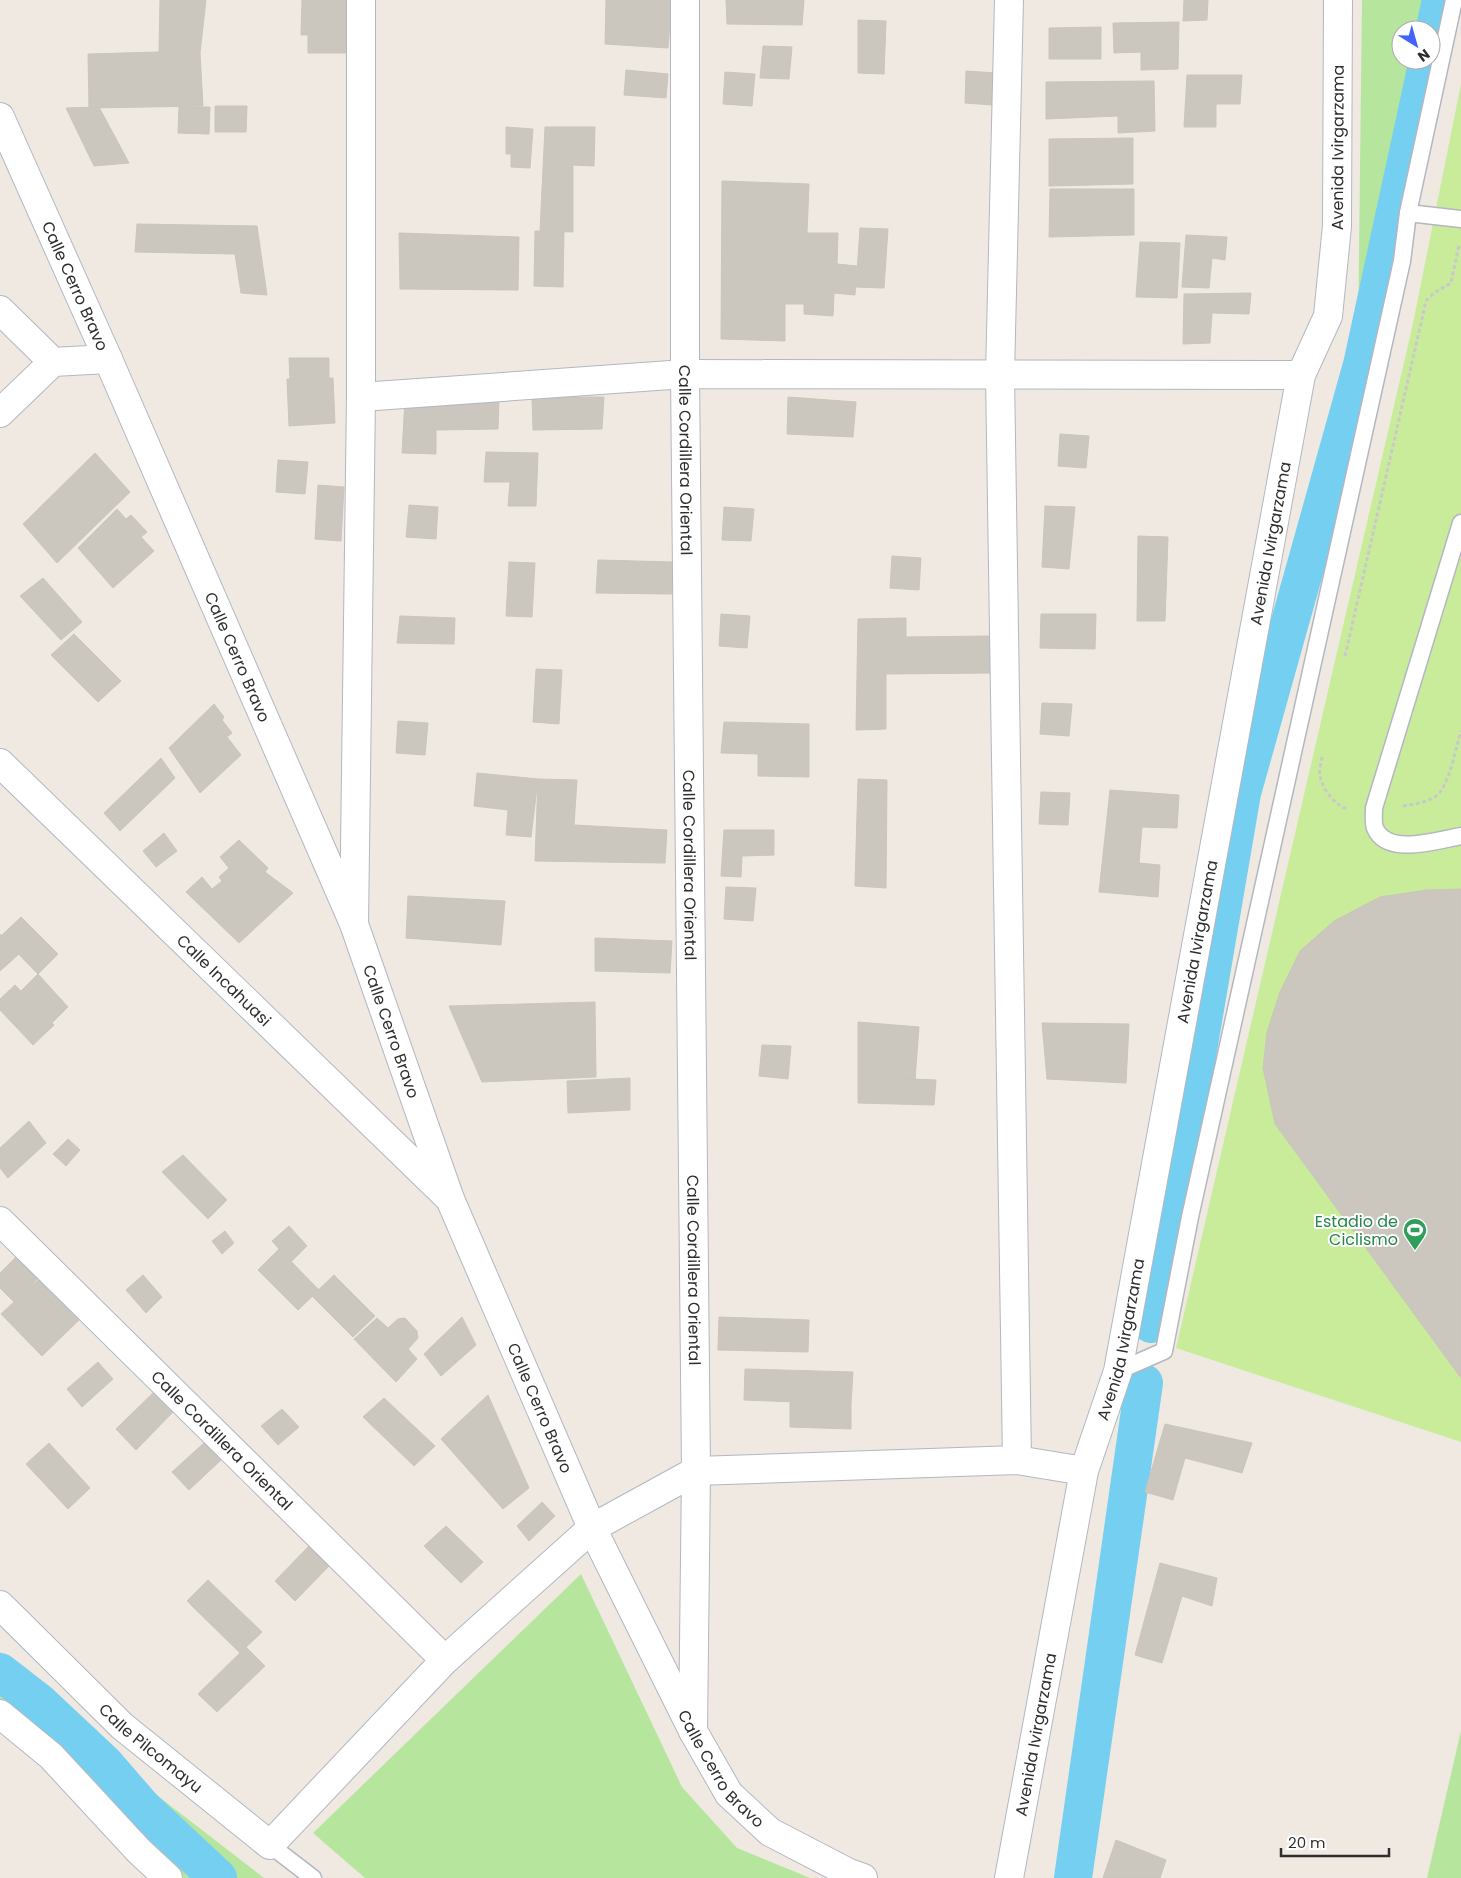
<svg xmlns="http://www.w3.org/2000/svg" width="1461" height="1878" viewBox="0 0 1461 1878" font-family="Poppins,sans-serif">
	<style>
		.grass { fill: #b6e59e }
		.pitch { fill: #c9ec9a }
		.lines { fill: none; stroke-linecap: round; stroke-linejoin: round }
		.canal { stroke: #75cff0; stroke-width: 38 }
		.building { fill: #cbc7bf; stroke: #cbc5ba }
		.service-casing { stroke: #b4b7c1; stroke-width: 19 }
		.minor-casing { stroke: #b4b7c1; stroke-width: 30 }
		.tertiary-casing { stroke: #b4b7c1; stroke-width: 30 }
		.path { stroke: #c9c9c9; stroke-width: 3; stroke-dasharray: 4 2.5; stroke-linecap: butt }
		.service { stroke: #fff; stroke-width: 16 }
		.minor { stroke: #fff; stroke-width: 28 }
		.tertiary { stroke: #fff; stroke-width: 28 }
		.labels { text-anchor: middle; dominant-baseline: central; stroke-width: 4; stroke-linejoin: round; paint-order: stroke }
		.street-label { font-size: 16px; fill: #2e2e2e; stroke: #fff }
		.leisure-label { font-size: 16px; fill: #27864d; stroke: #fff; text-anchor: end }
	</style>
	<rect width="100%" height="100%" fill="#efe9e1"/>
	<g class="grass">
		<path d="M1362,0H1428L1422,30H1401V60H1415L1358,340Z"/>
		<path d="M581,1574L682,1787L737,1848L810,1878H365L313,1833Z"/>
		<path d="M0,1652L101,1752L264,1878H184L161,1860L0,1714Z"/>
		<path d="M1461,1731V1878H1427Z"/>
	</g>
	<path class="pitch" d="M1461,84V1442L1176,1348L1412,328Z"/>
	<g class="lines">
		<g class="canal">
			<path d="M1431,46L1441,0"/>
			<path d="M1151,1324L1242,793L1362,365L1428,60"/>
			<path d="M0,1672L40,1703L104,1763L143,1808L218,1878"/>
			<path d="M1073,1878L1144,1383"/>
		</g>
	</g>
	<g class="building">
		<path d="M160,0H206L200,53L159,52Z"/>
		<path d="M302,0H347V53H308V35H301Z"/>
		<path d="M606,0H672L668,48L605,44Z"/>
		<path d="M726,0H804L802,25L727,24Z"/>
		<path d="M1184,0H1208L1207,20L1183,21Z"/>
		<path d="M858,20L886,21L884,74L858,73Z"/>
		<path d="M1179,22L1178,69L1141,70V52L1114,53L1113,23Z"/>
		<path d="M1101,27V59H1049V28Z"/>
		<path d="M763,46L792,47L789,79L760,78Z"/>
		<path d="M159,52L200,53L203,106L89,108L88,54Z"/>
		<path d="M626,70L668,74L666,98L624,95Z"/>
		<path d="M966,71L996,73L993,105L965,103Z"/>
		<path d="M725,72L755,74L752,106L723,104Z"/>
		<path d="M1187,75H1242L1240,104H1216V127H1184Z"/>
		<path d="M1154,81L1155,131L1118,133V116L1046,119V82Z"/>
		<path d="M215,106H247L246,132H215Z"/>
		<path d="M99,107L129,163L94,166L66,108Z"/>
		<path d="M179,107H210L209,134L178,133Z"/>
		<path d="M506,127L533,129L530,168L511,167V154H506Z"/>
		<path d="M545,127H595L594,166L573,165V232L540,231Z"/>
		<path d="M1133,138V184L1049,186V139Z"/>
		<path d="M722,181L809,184L807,233H838L837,264L857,266L855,295L834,293L833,316L804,314V304H785V341L721,339Z"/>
		<path d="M1050,189H1134V235L1049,237Z"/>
		<path d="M137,224L257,226L267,295L241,293L235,254L135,252Z"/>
		<path d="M860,228L888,229L884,288L856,287Z"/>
		<path d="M535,231L564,232L563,287L534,286Z"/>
		<path d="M399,233L519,237L518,290L400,289Z"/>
		<path d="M1186,235L1227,237L1225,260L1212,258L1209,288L1182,287Z"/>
		<path d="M1140,242L1180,243L1177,298L1136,297Z"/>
		<path d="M1251,293L1249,314L1212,313L1210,343L1183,344L1184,294Z"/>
		<path d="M289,358H329V378L290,379Z"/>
		<path d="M333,378L335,423L289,426L287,379Z"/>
		<path d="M532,397H604L602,429L533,430Z"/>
		<path d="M788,397L856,402L853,437L787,434Z"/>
		<path d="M499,398L498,429L436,430V454L402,453L405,399Z"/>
		<path d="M1060,434L1089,436L1086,468L1058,466Z"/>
		<path d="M486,452L538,453L536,506H508L510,482H484Z"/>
		<path d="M95,453L130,492L57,563L23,524Z"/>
		<path d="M278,460L308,462L305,494L276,492Z"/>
		<path d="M318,485L344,487L341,541L315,539Z"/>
		<path d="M409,505L438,507L436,539L406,537Z"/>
		<path d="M1045,506L1075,507L1069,569L1042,567Z"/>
		<path d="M724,507L754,509L751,541L722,540Z"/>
		<path d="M117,509L126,519L131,515L147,532L141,537L154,551L113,588L78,548Z"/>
		<path d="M1138,536L1168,537L1165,621H1137Z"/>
		<path d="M892,556L921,558L919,590L890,588Z"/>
		<path d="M598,560L673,562L672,594L596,593Z"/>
		<path d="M509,562L535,563L532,617L506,616Z"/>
		<path d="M43,578L82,622L61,640L20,596Z"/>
		<path d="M721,614L750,616L747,648L719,646Z"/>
		<path d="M1041,614H1096L1095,649L1040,648Z"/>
		<path d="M400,616L455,618L454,644L397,643Z"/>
		<path d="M906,618V637L990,636L991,673L886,674V729L856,730L858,619Z"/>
		<path d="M74,634L121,681L98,702L51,655Z"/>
		<path d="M536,669L562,670L559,724L533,722Z"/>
		<path d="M1042,703L1072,704L1069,736L1040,734Z"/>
		<path d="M214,704L224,717L222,720L232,733L227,737L241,755L200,793L169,748Z"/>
		<path d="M398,721L428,723L425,755L396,753Z"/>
		<path d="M724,722L809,724V777L758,776V754L721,753Z"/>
		<path d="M161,758L175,778L120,831L104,813Z"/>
		<path d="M477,773L538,779L531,837L506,835L508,810L474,806Z"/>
		<path d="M538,779L577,780L574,825L667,830L665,863L535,861Z"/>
		<path d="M858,779L887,780L886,888L855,886Z"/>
		<path d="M1110,790L1179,795L1177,828L1142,827L1139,863L1160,865L1158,897L1099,892Z"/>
		<path d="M1041,792L1070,793L1068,825L1039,824Z"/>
		<path d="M724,830H774V855L742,856L741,877L721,876Z"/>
		<path d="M164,833L177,851L156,867L143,851Z"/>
		<path d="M239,840L268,868L265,872L293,893L239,943L186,892L202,877L212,889L222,881L219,877L229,868L220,857Z"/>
		<path d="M726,887L756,888L753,921L724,919Z"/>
		<path d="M1461,889V1378L1275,1124L1263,1068L1267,1032L1280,992L1300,951L1334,921L1380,897L1426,890Z"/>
		<path d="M408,896L505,901L501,945L406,938Z"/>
		<path d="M21,917L58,954L38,974L1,936Z"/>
		<path d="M0,934L19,954L0,971Z"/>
		<path d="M595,938L672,941L670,973L595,971Z"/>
		<path d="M38,974L68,1007L52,1023L21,991Z"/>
		<path d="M15,985L54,1025L33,1045L0,1010V999Z"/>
		<path d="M595,1002L596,1077L482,1082L449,1006Z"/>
		<path d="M858,1022L919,1027L915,1080L883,1078L885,1050L858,1048Z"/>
		<path d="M1042,1023L1129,1024L1126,1083L1047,1079Z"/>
		<path d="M762,1045L791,1046L788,1079L759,1076Z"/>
		<path d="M858,1048L885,1050L883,1078L936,1080L934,1105L858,1103Z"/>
		<path d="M630,1078V1110L568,1113L567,1081Z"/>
		<path d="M29,1121L46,1143L8,1178L0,1168V1148Z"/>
		<path d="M68,1139L80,1150L66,1166L53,1154Z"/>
		<path d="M183,1155L227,1200L208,1219L162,1172Z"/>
		<path d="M289,1226L307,1246L291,1262L272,1241Z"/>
		<path d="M225,1231L234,1243L222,1254L212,1241Z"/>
		<path d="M279,1249L319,1290L298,1310L258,1270Z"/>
		<path d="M17,1256L38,1278L14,1302L0,1288V1273Z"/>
		<path d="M143,1275L162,1297L146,1313L126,1290Z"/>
		<path d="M334,1275L375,1316L353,1337L312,1296Z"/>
		<path d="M41,1277L81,1318L42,1356L1,1314Z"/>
		<path d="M462,1317L476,1345L441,1376L424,1354Z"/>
		<path d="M719,1317L809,1320L808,1352L718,1350Z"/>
		<path d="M377,1318L388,1328L398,1319L405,1318L417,1331L418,1338L408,1349L417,1359L396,1382L354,1339Z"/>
		<path d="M98,1362L113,1379L82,1407L67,1389Z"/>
		<path d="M745,1369L853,1372L851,1404L744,1400Z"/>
		<path d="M156,1390L175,1410L136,1450L116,1429Z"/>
		<path d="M488,1395L529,1488L503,1509L441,1439Z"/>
		<path d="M384,1398L435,1446L414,1466L363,1417Z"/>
		<path d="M790,1402L851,1404V1429L790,1427Z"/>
		<path d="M282,1409L299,1427L278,1445L261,1426Z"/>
		<path d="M1165,1424L1252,1443L1242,1473L1185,1458L1173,1500L1145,1492Z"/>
		<path d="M205,1442L221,1460L189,1490L172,1472Z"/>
		<path d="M49,1443L90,1488L68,1509L26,1464Z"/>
		<path d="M542,1502L555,1516L529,1541L517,1526Z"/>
		<path d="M446,1526L483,1562L461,1583L424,1546Z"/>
		<path d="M309,1546L329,1566L295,1601L275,1581Z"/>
		<path d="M1160,1563L1217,1578L1212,1606L1182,1596L1162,1663L1135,1655Z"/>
		<path d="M208,1580L262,1632L240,1653L187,1601Z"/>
		<path d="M246,1647L265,1666L217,1712L198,1694Z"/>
		<path d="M1116,1840L1166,1860L1160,1878H1103Z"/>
	</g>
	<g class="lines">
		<g class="service-casing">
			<g id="service">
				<path d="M1408,213L1461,219"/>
				<path d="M1461,523L1374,808C1374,814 1373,823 1375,828C1387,857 1438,840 1461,836"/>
				<path d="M1118,1371L1164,1351L1190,1217L1402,261L1408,213L1454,0"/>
				<path d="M270,1845L313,1878"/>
			</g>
		</g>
		<g class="minor-casing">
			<g id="minor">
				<path id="s1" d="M685,0V374L696,1471L693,1731"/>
				<path d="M1009,0L1000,375L1017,1460"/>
				<path d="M0,310L53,362"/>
				<path d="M361,397L685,374L1301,375"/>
				<path d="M0,413L53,362L108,359"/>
				<path id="s2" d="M0,763L450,1199"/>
				<path d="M354,924L361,397V0"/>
				<path id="s3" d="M0,1221L445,1660"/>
				<path id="s4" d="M0,1605L122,1726L270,1845L445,1660L592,1528L696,1471L1017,1460L1084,1471"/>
				<path d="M0,1714L51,1756L139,1851L168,1878"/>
				<path id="s5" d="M1009,1878L1084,1471L1118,1371L1301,375L1328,316L1337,226L1338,0"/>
			</g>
		</g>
		<g class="tertiary-casing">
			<g id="tertiary">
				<path id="s6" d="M0,117L108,359L354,924L450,1199L592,1528L693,1731L729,1794L770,1832L849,1873L863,1878"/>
			</g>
		</g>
		<g class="path">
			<path d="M1345,656L1426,301L1434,293L1451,283L1459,245"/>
			<path d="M1322,757C1321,763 1319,771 1320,776C1323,790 1334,804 1347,809"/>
			<path d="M1403,806C1414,804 1426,803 1436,796C1449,787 1456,747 1461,731"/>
		</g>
		<use href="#service" class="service"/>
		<use href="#minor" class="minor"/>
		<use href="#tertiary" class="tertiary"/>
	</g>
	<defs>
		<g id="stadium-pin" transform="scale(1.25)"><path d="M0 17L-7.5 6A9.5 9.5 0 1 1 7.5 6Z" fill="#2e9e5b" stroke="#fff"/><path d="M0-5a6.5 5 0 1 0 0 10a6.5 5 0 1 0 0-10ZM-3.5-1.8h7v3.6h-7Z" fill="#fff"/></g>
	</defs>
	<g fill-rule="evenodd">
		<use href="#stadium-pin" x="1415" y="1230"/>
	</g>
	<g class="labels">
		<g class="street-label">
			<text stroke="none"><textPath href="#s5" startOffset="1766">Avenida Ivirgarzama</textPath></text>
			<text stroke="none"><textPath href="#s6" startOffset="185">Calle Cerro Bravo</textPath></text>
			<text stroke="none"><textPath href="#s1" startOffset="460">Calle Cordillera Oriental</textPath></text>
			<text stroke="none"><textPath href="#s5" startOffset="1361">Avenida Ivirgarzama</textPath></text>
			<text stroke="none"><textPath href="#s6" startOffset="590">Calle Cerro Bravo</textPath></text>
			<text stroke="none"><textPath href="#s1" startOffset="865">Calle Cordillera Oriental</textPath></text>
			<text stroke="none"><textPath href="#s5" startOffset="956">Avenida Ivirgarzama</textPath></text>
			<text stroke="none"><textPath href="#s2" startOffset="312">Calle Incahuasi</textPath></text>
			<text stroke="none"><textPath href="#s6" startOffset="995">Calle Cerro Bravo</textPath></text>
			<text stroke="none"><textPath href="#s1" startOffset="1270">Calle Cordillera Oriental</textPath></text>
			<text stroke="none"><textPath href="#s5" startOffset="551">Avenida Ivirgarzama</textPath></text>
			<text stroke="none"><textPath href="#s6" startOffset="1400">Calle Cerro Bravo</textPath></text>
			<text stroke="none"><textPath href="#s3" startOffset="312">Calle Cordillera Oriental</textPath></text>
			<text stroke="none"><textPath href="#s5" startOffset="146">Avenida Ivirgarzama</textPath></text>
			<text stroke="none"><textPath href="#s4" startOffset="208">Calle Pilcomayu</textPath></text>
			<text stroke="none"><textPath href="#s6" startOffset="1805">Calle Cerro Bravo</textPath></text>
		</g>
		<g class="leisure-label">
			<text x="1398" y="1221">Estadio de<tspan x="1398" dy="18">Ciclismo</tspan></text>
		</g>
	</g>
	<g transform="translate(1416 45) rotate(143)"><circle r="24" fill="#ffffff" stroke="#ababab"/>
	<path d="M0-4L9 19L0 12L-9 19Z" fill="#4264fb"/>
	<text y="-8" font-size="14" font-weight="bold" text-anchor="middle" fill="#2e2e2e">N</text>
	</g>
	<path d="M1281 1848v8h108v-8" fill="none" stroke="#2e2e2e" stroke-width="2.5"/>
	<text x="1288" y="1848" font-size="15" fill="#2e2e2e" stroke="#ffffff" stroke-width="4" paint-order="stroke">20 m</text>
</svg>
